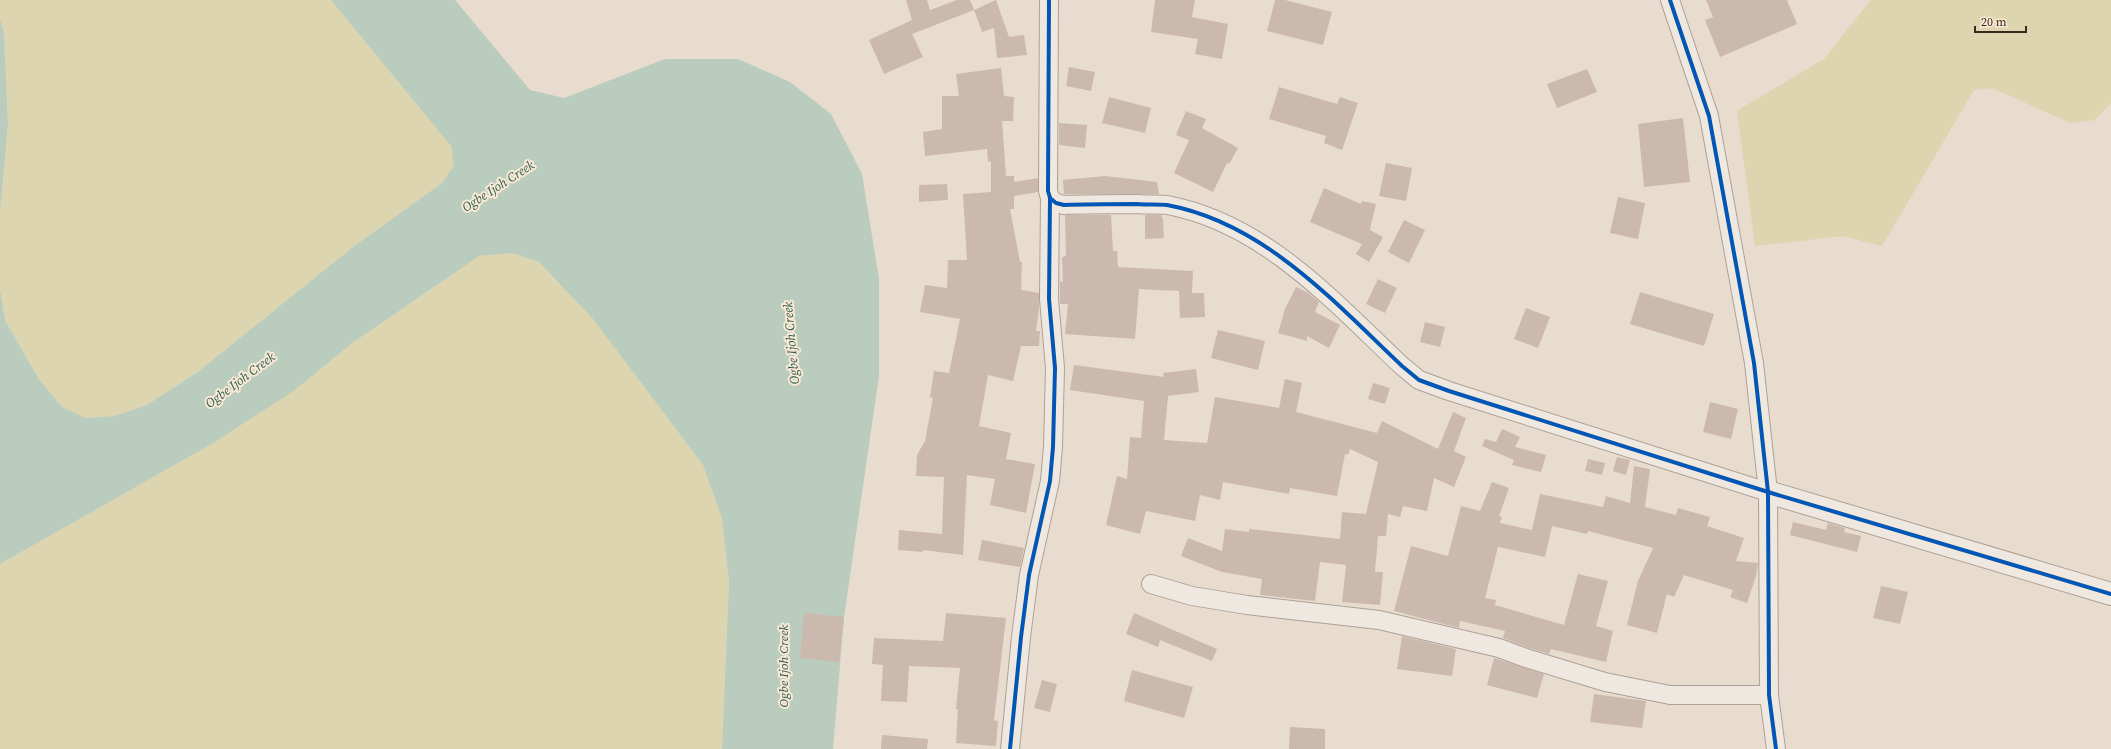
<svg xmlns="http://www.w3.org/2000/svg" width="2111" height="749" viewBox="0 0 2111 749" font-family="'Source Serif 4',serif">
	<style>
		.green { fill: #dcd5af }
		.water { fill: #b9ccbd }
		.building { fill: #ccb9ae }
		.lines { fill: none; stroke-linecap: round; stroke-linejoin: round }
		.minor-casing { stroke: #ada196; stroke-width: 20 }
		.tertiary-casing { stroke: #ada196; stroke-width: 24 }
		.minor { stroke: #efe8e0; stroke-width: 18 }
		.tertiary { stroke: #efe8e0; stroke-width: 22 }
		.cycleway-casing { stroke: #f9e8d3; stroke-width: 6 }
		.cycleway { stroke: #0057b8; stroke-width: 4 }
		.labels { text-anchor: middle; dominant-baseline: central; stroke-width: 4; stroke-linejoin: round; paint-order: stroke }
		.water-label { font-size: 13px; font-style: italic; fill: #2b5e53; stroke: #f9e8d3 }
	</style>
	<rect width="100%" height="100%" fill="#e8dcce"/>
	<g class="green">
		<path d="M0,0H331L451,146L454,165L442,183L353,247L199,371L147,405L114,416L86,418L62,407L38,378L5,320L0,289V213L8,124L4,34L0,19Z"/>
		<path d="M1871,0H2111V103L2095,120L2070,123L1992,88L1974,90L1882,246L1843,236L1755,246L1737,111L1824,59Z"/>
		<path d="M512,253L539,262L593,319L703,465L722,518L729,582L722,749H0V564L215,442L295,390L351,344L479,256Z"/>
	</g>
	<g class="water">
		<path d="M331,0H455L530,90L564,98L665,59H738L790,82L831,114L862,174L879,279V376L844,617L833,749H722L729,582L722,518L703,465L593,319L539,262L512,253L479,256L351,344L295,390L215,442L0,564V289L5,320L38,378L62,407L86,418L114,416L147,405L199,371L353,247L442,183L454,165L451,146Z"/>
		<path d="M0,19L4,34L8,124L0,213Z"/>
	</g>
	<g class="building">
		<path d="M906,0H927L930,10L957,0H970L974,10L912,34L923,57L884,74L869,40L912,20Z"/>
		<path d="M996,0L1009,37L1024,35L1027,55L997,58L994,28L982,32L974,10Z"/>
		<path d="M1155,0H1195L1192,17L1228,24L1222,59L1195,54L1198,39L1151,32Z"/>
		<path d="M1275,0H1285L1332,12L1323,45L1267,31Z"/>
		<path d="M1706,0H1787L1797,24L1720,57L1705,20L1713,17Z"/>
		<path d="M1069,67L1095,72L1091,91L1066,86Z"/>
		<path d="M1001,68L1004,96L1014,97L1013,121H1002L1006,176H1014V182L1038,178V192L1014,196V209H1010L1020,262H1022L1021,290L1039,293V309L1036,331H1040L1039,346H1021L1013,381L988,375L979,426L1011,433L1006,459L1035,464L1026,513L990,505L995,479L967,475L963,555L923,550V552L898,550L899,530L942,534L944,477L916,476L917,455L925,441L933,398L930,397L934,371L949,373L960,319L920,312L925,285L947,288L948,260H967L963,194L991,192V161L988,162L987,149L925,156L923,132L942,129V96H959L956,74Z"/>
		<path d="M1587,69L1597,92L1557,108L1547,84Z"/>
		<path d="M1279,87L1337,104L1340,97L1358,103L1342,150L1324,143L1326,136L1269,119Z"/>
		<path d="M1109,97L1151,108L1145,133L1102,123Z"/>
		<path d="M1186,111L1206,119L1202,128L1238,148L1229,164L1227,163L1213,192L1174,173L1189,140L1176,135Z"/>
		<path d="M1683,118L1690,182L1644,187L1638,124Z"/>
		<path d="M1059,123L1087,125L1085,148L1059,145Z"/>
		<path d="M1386,163L1412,168L1406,201L1379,196Z"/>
		<path d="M1105,176L1157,182L1159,194H1064L1063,180Z"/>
		<path d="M947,184L948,200L919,202V185Z"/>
		<path d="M1324,188L1361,204L1362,201L1376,204L1370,230L1383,237L1369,262L1356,254L1362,244L1310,222Z"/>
		<path d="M1618,197L1645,203L1638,239L1610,233Z"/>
		<path d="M1065,215H1111L1113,251H1117L1118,267L1193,271L1192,293H1204L1205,317L1180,318L1179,291L1139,289L1135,339L1065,334L1068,304H1060V281L1063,282L1062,257L1066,256Z"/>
		<path d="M1145,215H1161L1163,219L1164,238L1145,239Z"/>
		<path d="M1404,220L1425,230L1409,263L1388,252Z"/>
		<path d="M1378,279L1397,288L1385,313L1366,304Z"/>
		<path d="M1296,287L1307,292L1319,302L1315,312L1340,325L1329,348L1307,336V341L1278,333L1285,309Z"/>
		<path d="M1640,292L1714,314L1704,346L1630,324Z"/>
		<path d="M1526,308L1550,317L1538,348L1514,339Z"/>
		<path d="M1425,322L1445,327L1440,347L1420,342Z"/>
		<path d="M1218,330L1265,341L1258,370L1211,358Z"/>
		<path d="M1074,365L1164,377L1163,373L1196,369L1199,392L1168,396L1164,440L1207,443L1215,397L1279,408L1285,379L1302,383L1296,412L1377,433L1382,421L1438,449L1453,412L1466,418L1454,451L1466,457L1454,487L1434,478L1427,511L1403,506L1400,517L1388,514L1386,536H1378L1375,572H1383L1380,605L1342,602L1346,565L1320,562L1315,601L1260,595L1262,579L1222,572L1181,556L1188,538L1222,551L1225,529L1249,532V529L1340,539L1342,512L1366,514L1378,462L1350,449L1348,455L1345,454L1337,496L1290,488L1289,494L1223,482L1220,500L1200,495L1195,521L1146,511L1140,534L1106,525L1117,476L1127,479L1130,437L1141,438L1144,401L1070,390Z"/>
		<path d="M1373,383L1390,388L1385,404L1368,399Z"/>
		<path d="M1710,402L1738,409L1731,439L1703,432Z"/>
		<path d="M1502,429L1520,437L1515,447L1546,455L1541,472L1512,465L1514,460L1482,446L1485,439L1496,442Z"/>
		<path d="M1617,457L1630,460L1626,475L1613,471Z"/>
		<path d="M1588,459L1605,463L1602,475L1585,471Z"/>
		<path d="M1634,466L1650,469L1645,507L1676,515L1678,508L1710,517L1707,526L1744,538L1736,561L1758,563L1756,576L1747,603L1730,597L1733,590L1684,575L1674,597L1667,594L1657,633L1627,625L1638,581L1653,548L1588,531L1587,534L1552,526L1545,557L1498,547L1485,598L1496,600L1495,605L1564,625L1578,574L1608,581L1596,626L1613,631L1606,662L1551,649L1549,654L1529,648L1503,638L1505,631L1460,621L1459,628L1394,611L1411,546L1448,556L1461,506L1480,511L1492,482L1509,488L1499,516L1502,517L1500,523L1532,530L1540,494L1603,507L1606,496L1630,503Z"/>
		<path d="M1793,522L1826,530L1828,523L1845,528L1844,532L1861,536L1857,552L1790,535Z"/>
		<path d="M982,540L1024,548L1020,567L978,560Z"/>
		<path d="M1881,586L1908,592L1900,624L1873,618Z"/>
		<path d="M804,613L844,617L839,662L800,658Z"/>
		<path d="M946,613L1006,618L994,720L998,721L996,746L956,743L958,709H956L960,668L909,666L907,702L881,701L883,665L872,664L874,638L943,641Z"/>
		<path d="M1134,613L1217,649L1212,661L1160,640L1158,647L1126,634Z"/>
		<path d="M1402,636L1456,649L1452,676L1397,669Z"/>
		<path d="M1494,658L1544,674L1537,698L1487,685Z"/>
		<path d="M1132,670L1193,687L1184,718L1124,701Z"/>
		<path d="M1042,680L1057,684L1050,712L1034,708Z"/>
		<path d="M1594,694L1646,701L1642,728L1590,722Z"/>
		<path d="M1290,727L1325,729V749H1289Z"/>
		<path d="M882,735L928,739L927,749H881Z"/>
	</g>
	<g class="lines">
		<g class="minor-casing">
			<g id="minor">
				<path d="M1670,0L1709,116L1754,363L1768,492L1769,695L1776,749"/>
				<path d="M1050,198L1056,203L1064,205C1088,204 1112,204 1137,204C1147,205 1157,204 1167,205C1264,223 1333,301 1402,366L1419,380L1449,391L1768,492"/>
				<path d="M1151,584L1192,596L1247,605L1379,620L1499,648L1526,658L1605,682L1670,695H1769"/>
				<path d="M1010,749L1021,637L1029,575L1050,481L1053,447L1055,368L1049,299L1050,198L1048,191L1049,0"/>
			</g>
		</g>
		<g class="tertiary-casing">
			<path id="tertiary" d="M1768,492L2111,594"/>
		</g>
		<use href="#minor" class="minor"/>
		<use href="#tertiary" class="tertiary"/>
		<g class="cycleway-casing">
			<g id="cycleway">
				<path d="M1670,0L1709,116L1754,363L1768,492L1769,695L1776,749"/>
				<path d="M1050,198L1056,203L1064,205C1088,204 1112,204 1137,204C1147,205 1157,204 1167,205C1264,223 1333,301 1402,366L1419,380L1449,391L1768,492L2111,594"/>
				<path d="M1010,749L1021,637L1029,575L1050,481L1053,447L1055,368L1049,299L1050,198L1048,191L1049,0"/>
			</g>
		</g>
		<use href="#cycleway" class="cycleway"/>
	</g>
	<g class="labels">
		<g class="water-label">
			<text transform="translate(498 186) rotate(-33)">Ogbe Ijoh Creek</text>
			<text transform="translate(791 343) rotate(-95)">Ogbe Ijoh Creek</text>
			<text transform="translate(240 380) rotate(-37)">Ogbe Ijoh Creek</text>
			<text transform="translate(783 666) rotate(-90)">Ogbe Ijoh Creek</text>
		</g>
	</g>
	<path d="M1975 26v6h51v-6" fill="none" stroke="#3d271d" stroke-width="2"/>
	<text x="1981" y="26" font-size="12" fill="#3d271d" stroke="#f9e8d3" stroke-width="3" paint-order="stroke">20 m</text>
</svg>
